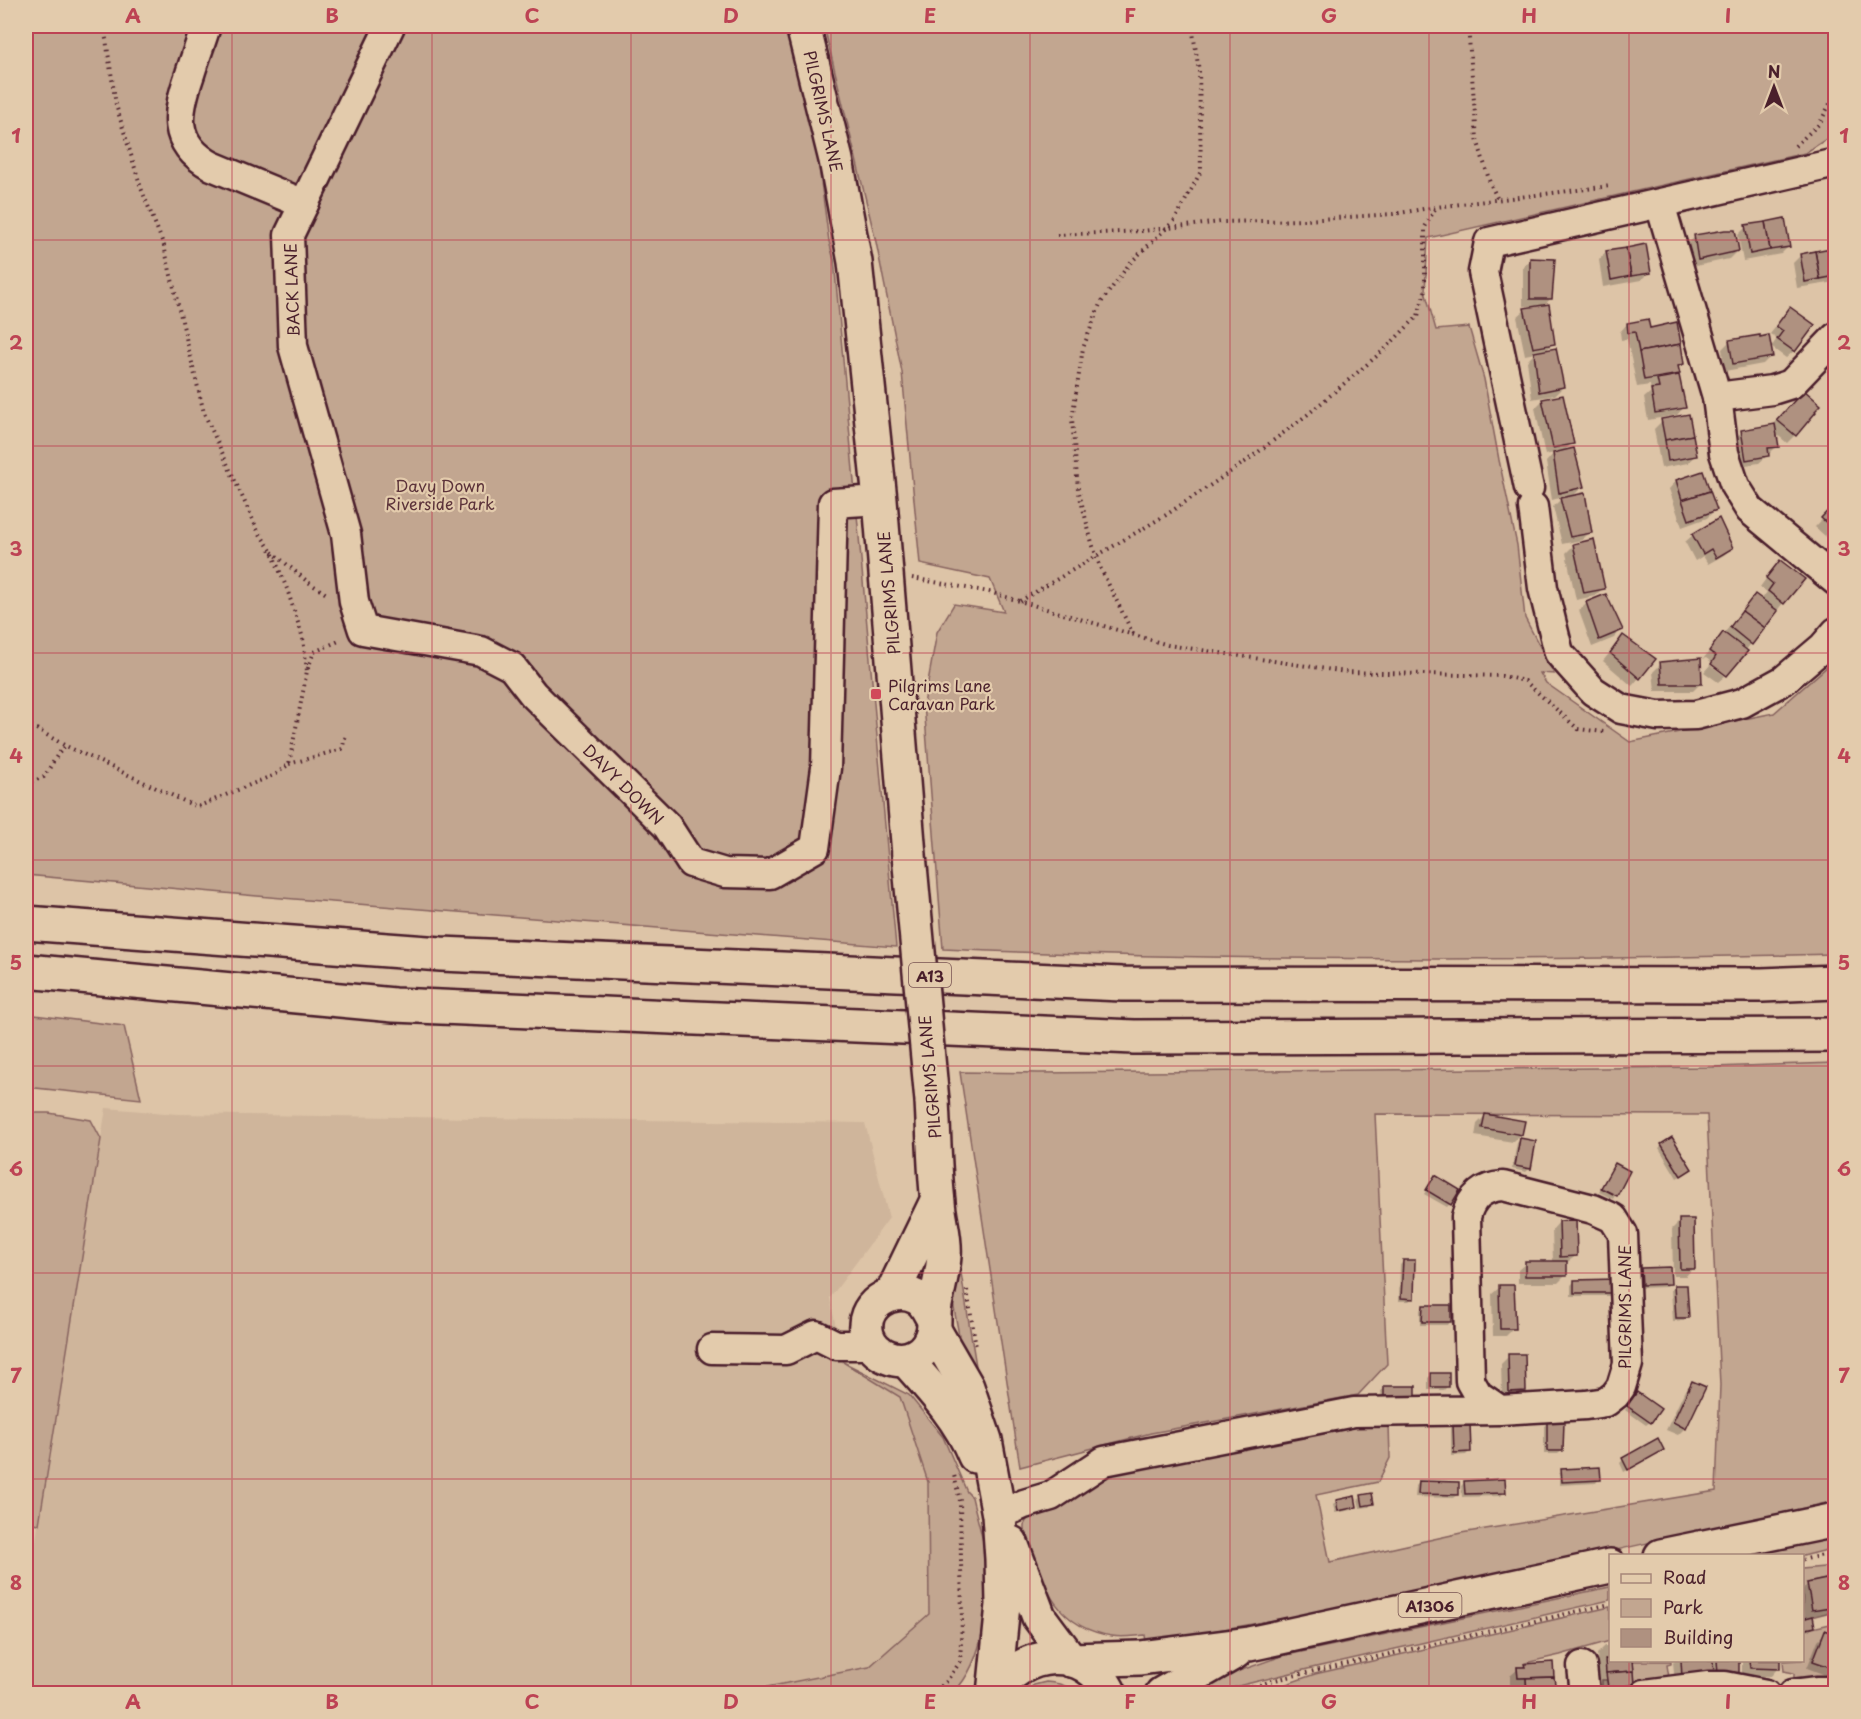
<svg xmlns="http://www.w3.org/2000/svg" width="1861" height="1719" viewBox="0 0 1861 1719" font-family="'Playpen Sans',sans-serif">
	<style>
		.built { fill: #cfb59b }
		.green { fill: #c2a690; stroke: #86625e; stroke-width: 1.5 }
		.shadow { fill: #0003 }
		.building { fill: #af9180; stroke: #4a1f2b; stroke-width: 1.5 }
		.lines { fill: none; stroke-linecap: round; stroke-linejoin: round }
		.minor-casing { stroke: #4a1f2b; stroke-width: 33 }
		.major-casing { stroke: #4a1f2b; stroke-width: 38 }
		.highway-casing { stroke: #4a1f2b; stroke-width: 38 }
		.path { stroke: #4a1f2b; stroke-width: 4; stroke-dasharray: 1.5 4.5; stroke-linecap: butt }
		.minor { stroke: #e3cbac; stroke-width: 28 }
		.major { stroke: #e3cbac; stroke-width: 33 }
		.highway { stroke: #e3cbac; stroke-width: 33 }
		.major-bridge-casing { stroke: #4a1f2b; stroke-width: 38; stroke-linecap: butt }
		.major-bridge { stroke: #e3cbac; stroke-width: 33 }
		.grid { fill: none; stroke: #bd4354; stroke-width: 1.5; stroke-opacity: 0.55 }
		.poi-dot { fill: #d1495b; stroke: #e3cbac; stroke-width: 2 }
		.labels { text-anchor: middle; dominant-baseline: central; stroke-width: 4.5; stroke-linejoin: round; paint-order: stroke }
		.shield { fill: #e3cbac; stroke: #785352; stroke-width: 1.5 }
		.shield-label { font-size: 15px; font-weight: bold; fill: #4a1f2b }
		.street-label { font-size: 16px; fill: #4a1f2b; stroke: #e3cbac }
		.park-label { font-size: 16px; fill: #5c333a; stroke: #e3cbac }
		.poi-label { font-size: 16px; fill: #4a1f2b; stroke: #e3cbac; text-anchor: start }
		.neatline { fill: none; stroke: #bd4354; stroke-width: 2 }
		.grid-label { font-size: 20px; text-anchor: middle; font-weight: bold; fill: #bd4354 }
	</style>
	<rect width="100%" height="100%" fill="#ddc4a7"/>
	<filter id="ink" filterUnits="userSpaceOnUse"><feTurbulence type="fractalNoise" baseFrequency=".0167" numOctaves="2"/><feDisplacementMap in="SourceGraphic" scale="12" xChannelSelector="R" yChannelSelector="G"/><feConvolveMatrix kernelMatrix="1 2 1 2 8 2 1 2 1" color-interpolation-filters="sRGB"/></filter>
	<g filter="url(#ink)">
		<path class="built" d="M106,1108L177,1114L865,1123L889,1218L830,1298L843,1362L900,1396L928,1482L929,1614L869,1667L722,1694L26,1693V1544L35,1545Z"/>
		<g class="green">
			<path d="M26,26H800L829,241L834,260L896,947L257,896L26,875Z"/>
			<path d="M824,26H1835V126L1831,136L1805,153L1428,238L1425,291L1436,330L1469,327L1484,379L1499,460L1517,545L1525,618L1554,674L1540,673L1546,683L1630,742L1774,713L1835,660V954C1538,961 1240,962 943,949L924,704L937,632L954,604L1004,612L990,579L920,564L902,372L876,242Z"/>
			<path d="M26,1014L124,1026L141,1099L26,1087Z"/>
			<path d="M1835,1063V1501C1607,1552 1377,1606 1146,1642L1145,1635C1134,1636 1122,1638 1112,1636C1053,1627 1042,1581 1024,1532V1525L1030,1514L1112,1471L1260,1442L1364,1426L1389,1425L1390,1458L1378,1482L1316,1495L1330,1562L1461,1533L1716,1491L1720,1385L1707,1115L1375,1114L1387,1364L1358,1395L1151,1433L1020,1467L960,1072L1039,1073L1713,1067Z"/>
			<path d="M26,1113H49L91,1120L101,1139L39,1524L26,1522Z"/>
			<path d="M957,1265L960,1267L976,1366H973L957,1337L959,1335L953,1303Z"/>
			<path d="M843,1362L909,1395L943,1437L967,1492L972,1497C976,1515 982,1533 985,1552C992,1595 985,1662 953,1693L731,1694L869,1667L929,1614L928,1482L900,1397Z"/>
			<path d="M1835,1531V1548L1803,1556H1731Z"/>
			<path d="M1835,1566V1577L1807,1583L1835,1606V1611L1803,1619L1802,1569Z"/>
			<path d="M1610,1587V1600L1316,1667L1242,1685L1217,1693H1196L1239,1671L1282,1656Z"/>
			<path d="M1610,1607V1641L1560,1655L1525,1663V1667H1517L1518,1678H1526L1527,1693L1258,1694L1315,1674Z"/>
			<path d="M1835,1623V1634L1813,1660L1835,1669V1676L1794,1688V1673L1784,1671L1783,1661L1802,1660L1803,1630Z"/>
			<path d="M1633,1661H1671V1664L1667,1665L1670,1684L1647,1688L1607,1691L1602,1689V1680H1607L1608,1687L1635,1685Z"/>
			<path d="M1046,1682C1059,1683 1067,1685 1077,1693H1023L1034,1685Z"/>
		</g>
		<g class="shadow">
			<path d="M1746,227L1789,246L1781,254L1743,261L1738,235Z"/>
			<path d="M1695,237L1737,251L1729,259L1691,267L1687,244Z"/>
			<path d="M1836,249V282L1797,288L1793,263L1801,255Z"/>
			<path d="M1606,252L1649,272L1641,280L1603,287L1599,260Z"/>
			<path d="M1530,260H1554L1551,298L1543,307L1553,343L1545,352L1563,387L1555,395L1532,399L1527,361L1535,353L1525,355L1517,317L1525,310L1537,306H1523V267Z"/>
			<path d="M1790,309L1794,351L1786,358L1771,347L1777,339L1770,334Z"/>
			<path d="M1627,324L1683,364L1677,369L1684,407L1677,415L1648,420L1644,398L1651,392L1650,385L1637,387L1627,339L1621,340L1620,332Z"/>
			<path d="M1730,341L1771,356L1763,364L1725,371L1722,349Z"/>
			<path d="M1836,357V382L1832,361Z"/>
			<path d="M1804,392L1814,413L1795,435L1787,443L1774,432L1777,446L1769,454L1759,463L1739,466L1734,439L1742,432L1772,426Z"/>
			<path d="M1543,400L1572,443L1563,452L1582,487L1572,497L1590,532L1582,540L1562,544L1553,507L1563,497L1552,500L1546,462L1554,453L1545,455L1535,408Z"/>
			<path d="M1662,421L1695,455L1688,463L1661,468L1654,429Z"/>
			<path d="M1702,473L1715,510L1707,518L1682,527L1669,489L1676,481Z"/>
			<path d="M1836,505V543L1834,544L1815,527Z"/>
			<path d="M1693,535L1732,548L1724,555L1708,564L1703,556L1695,561L1685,542Z"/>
			<path d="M1574,545L1603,588L1595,596L1576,600L1566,553Z"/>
			<path d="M1773,569L1783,603L1727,674L1706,658L1703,659L1748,604L1761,600L1767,592L1760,587Z"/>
			<path d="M1587,603L1621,630L1614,638L1592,647L1579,611Z"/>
			<path d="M1616,645L1639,678L1632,686L1603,661Z"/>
			<path d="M1661,664L1701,683L1693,691H1655L1653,672Z"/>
			<path d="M1710,665L1725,676L1718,682L1704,672Z"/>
			<path d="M1485,1116L1521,1134L1513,1142L1475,1136L1477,1124Z"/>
			<path d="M1520,1140L1529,1169L1526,1172L1512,1169L1517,1143Z"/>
			<path d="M1662,1145L1687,1172L1677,1178L1659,1148Z"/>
			<path d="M1615,1164L1628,1171L1613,1199L1599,1192Z"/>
			<path d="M1432,1181L1450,1204L1447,1207L1424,1194Z"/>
			<path d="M1680,1221L1693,1268L1686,1276H1673L1672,1229Z"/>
			<path d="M1559,1222L1576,1256L1566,1263V1275L1558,1283H1518V1270L1526,1263L1553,1262L1552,1230Z"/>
			<path d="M1403,1262L1413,1298L1409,1301H1399L1400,1265Z"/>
			<path d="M1642,1270L1669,1284L1666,1287L1639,1288L1638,1273Z"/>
			<path d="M1574,1282L1613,1292L1610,1296H1571V1285Z"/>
			<path d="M1500,1287L1514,1328L1506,1336H1493L1492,1294Z"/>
			<path d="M1675,1287L1688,1317L1684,1320L1673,1321L1671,1290Z"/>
			<path d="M1423,1306L1450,1321L1447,1325H1420V1310Z"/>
			<path d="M1509,1356L1525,1391L1517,1398L1502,1399L1501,1364Z"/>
			<path d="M1432,1374L1448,1386L1444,1390H1428V1378Z"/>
			<path d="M1692,1383L1685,1428L1678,1435L1666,1430L1685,1390Z"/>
			<path d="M1385,1388L1414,1396L1382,1401L1381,1391Z"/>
			<path d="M1634,1398L1650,1422L1646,1425L1625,1410Z"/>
			<path d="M1547,1423L1562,1451L1558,1454H1544V1426Z"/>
			<path d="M1454,1425L1469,1452L1466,1455L1451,1456V1428Z"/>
			<path d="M1662,1450L1624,1472L1620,1463L1623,1460Z"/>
			<path d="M1562,1471L1599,1479L1596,1483L1559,1485V1474Z"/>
			<path d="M1419,1482L1458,1495L1454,1498L1415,1497L1416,1486Z"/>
			<path d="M1465,1482L1504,1492L1501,1496L1462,1497L1461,1486Z"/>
			<path d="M1362,1497L1372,1503L1369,1507L1360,1508L1358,1500Z"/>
			<path d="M1337,1501L1355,1506L1352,1510L1335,1513L1333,1505Z"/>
			<path d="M1836,1579V1609L1833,1612L1811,1616L1814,1627L1810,1630L1802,1632V1620L1805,1619L1802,1590L1808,1584Z"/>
			<path d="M1826,1632L1836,1669L1828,1676L1807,1668L1818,1640Z"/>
			<path d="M1605,1646H1610V1660L1634,1684L1626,1692L1600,1694L1597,1654Z"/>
			<path d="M1675,1660H1737L1738,1674L1675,1685L1673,1662Z"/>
			<path d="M1742,1660H1778V1668L1771,1676H1742Z"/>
			<path d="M1552,1664L1553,1691L1550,1694H1519V1685H1510V1676L1518,1669H1521L1525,1665Z"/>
		</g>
		<g class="building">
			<path d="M1785,218L1790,247L1770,250L1765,222Z"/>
			<path d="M1765,222L1770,250L1750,254L1745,225Z"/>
			<path d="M1725,230H1735L1739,251L1698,260L1694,235Z"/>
			<path d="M1646,244L1651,273L1631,276L1626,248Z"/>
			<path d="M1626,248L1631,276L1611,280L1606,251Z"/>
			<path d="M1831,248L1836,276L1820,279L1815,251Z"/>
			<path d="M1815,251L1820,279L1805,282L1800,254Z"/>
			<path d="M1530,258L1555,259L1552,299H1530Z"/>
			<path d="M1549,304L1555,344L1533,348L1524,308Z"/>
			<path d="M1790,307L1815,325L1795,352L1777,339L1783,331L1776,326Z"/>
			<path d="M1648,319L1650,328L1677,322L1681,344L1639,352L1635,332L1628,333L1627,323Z"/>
			<path d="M1760,335V337L1769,335L1773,357L1733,364L1729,340Z"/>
			<path d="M1681,344L1684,364L1678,366L1680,374L1644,380L1639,352Z"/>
			<path d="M1556,348L1564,387L1539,392L1534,352Z"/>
			<path d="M1679,375L1686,408L1655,413L1651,389L1659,388L1657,379Z"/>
			<path d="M1804,390L1821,405L1815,411L1816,412L1796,436L1777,420Z"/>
			<path d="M1563,395L1574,444L1553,448L1542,399Z"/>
			<path d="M1689,414L1693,435L1665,440L1661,419Z"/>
			<path d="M1775,424L1779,447L1768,448L1769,456L1746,460L1741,430Z"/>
			<path d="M1693,435L1697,456L1668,461L1665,440Z"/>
			<path d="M1574,448L1584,487L1559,493L1553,453Z"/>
			<path d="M1703,471L1710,491L1682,500L1676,480Z"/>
			<path d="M1710,491L1717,510L1689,520L1682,500Z"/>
			<path d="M1585,493L1592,533L1570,537L1560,498Z"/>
			<path d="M1835,503L1836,504V531L1821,518Z"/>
			<path d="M1719,518L1733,548L1716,558L1711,549L1703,554L1692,534Z"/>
			<path d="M1594,539L1605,589L1584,593L1573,544Z"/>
			<path d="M1780,560L1805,579L1784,604L1768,591L1773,584L1766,578Z"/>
			<path d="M1606,594L1623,630L1599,640L1586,602Z"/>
			<path d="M1755,594L1778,611L1765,628L1742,611Z"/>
			<path d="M1742,611L1765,628L1752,645L1730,627Z"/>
			<path d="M1723,632L1748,651L1727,676L1711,664L1716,656L1709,651Z"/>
			<path d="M1623,635L1656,659L1640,679L1610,653Z"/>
			<path d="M1701,658L1702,684H1662L1660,662Z"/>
			<path d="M1485,1114L1525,1121L1522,1135L1482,1128Z"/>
			<path d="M1672,1137L1692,1169L1681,1176L1661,1144Z"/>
			<path d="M1520,1138L1536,1141L1531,1169L1515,1166Z"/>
			<path d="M1615,1163L1630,1171L1617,1196L1601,1188Z"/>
			<path d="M1435,1175L1460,1190L1451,1205L1426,1190Z"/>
			<path d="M1679,1219H1694L1695,1269H1680Z"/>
			<path d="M1576,1220L1577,1256L1560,1257L1559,1221Z"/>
			<path d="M1403,1260H1415L1414,1299L1401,1298Z"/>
			<rect x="1525" y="1261" width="42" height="15"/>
			<path d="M1670,1267L1671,1284L1642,1285L1641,1268Z"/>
			<path d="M1615,1279V1293H1574V1280Z"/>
			<path d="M1499,1285H1514L1516,1329H1500Z"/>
			<path d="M1674,1285H1687L1689,1318H1676Z"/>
			<path d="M1423,1305H1451V1322H1422Z"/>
			<path d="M1508,1354H1525L1526,1391L1509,1392Z"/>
			<rect x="1431" y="1373" width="18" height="14"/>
			<path d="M1692,1381L1706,1387L1686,1429L1673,1422Z"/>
			<path d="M1384,1386H1416V1397L1384,1398Z"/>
			<path d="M1637,1392L1661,1409L1651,1423L1627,1406Z"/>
			<path d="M1547,1421L1564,1422L1563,1451H1547Z"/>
			<path d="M1453,1423H1470L1471,1452L1454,1453Z"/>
			<path d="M1658,1438L1664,1450L1628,1470L1622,1458Z"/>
			<path d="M1600,1467L1601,1480L1562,1482L1561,1469Z"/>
			<path d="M1505,1479L1506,1493L1465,1494L1464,1481Z"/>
			<path d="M1419,1481L1459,1482V1495L1418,1494Z"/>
			<path d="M1372,1493L1374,1504L1363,1506L1361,1495Z"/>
			<path d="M1355,1496L1357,1507L1338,1511L1336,1500Z"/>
			<path d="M1836,1577V1606L1812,1610L1807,1583Z"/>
			<path d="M1813,1616L1815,1627L1802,1630V1619Z"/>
			<path d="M1825,1630L1836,1634V1669L1813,1661Z"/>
			<path d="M1605,1659L1633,1660L1634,1671L1606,1673Z"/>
			<path d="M1681,1660H1713L1714,1675L1682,1678Z"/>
			<path d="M1717,1660H1739V1674L1718,1675Z"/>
			<path d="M1749,1660H1780V1669L1750,1668Z"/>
			<path d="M1553,1662L1554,1677L1518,1678L1517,1667H1525L1524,1664Z"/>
			<path d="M1634,1671L1635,1685L1608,1687L1606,1673Z"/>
			<path d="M1554,1677L1555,1684L1554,1691L1527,1693L1526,1678Z"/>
		</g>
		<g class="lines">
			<g class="minor-casing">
				<g id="minor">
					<path d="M206,26C201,42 195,58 190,74C177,112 170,143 212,166L304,204"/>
					<path d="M390,26L289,235L293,346L346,534L354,602L363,630L481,651L512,667L533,694L667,826L691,863L725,873L770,874L815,848L826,768L833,503L880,500"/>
					<path d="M1660,204L1717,397L1724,453L1735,486L1750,510L1836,581"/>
					<path d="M1717,397L1772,390L1791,384L1836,337"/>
					<path d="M1529,488L1483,272L1489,242L1836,163"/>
					<path d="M1533,507L1543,588L1559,653L1593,691L1621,709L1658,716L1696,715L1742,703L1784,680L1823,647L1836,632"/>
					<path d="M712,1349L786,1350L816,1335L836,1345H872"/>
					<path d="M999,1515L1024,1504L1051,1496L1104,1461L1354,1412L1500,1410L1586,1405L1606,1402L1615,1395L1621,1387L1628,1364L1623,1234L1613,1218L1593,1209L1503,1186C1483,1187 1471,1197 1466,1217L1470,1381L1478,1395L1500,1410"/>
					<path d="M1582,1666L1585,1694"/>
					<path d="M1645,1694L1708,1686H1725L1766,1694"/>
					<path d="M1793,1694L1818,1691H1836"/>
				</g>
			</g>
			<g class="major-casing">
				<g id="major">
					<path d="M803,26L836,160L855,262L880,500L909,855"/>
					<path d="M932,1101C934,1135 934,1168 938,1202C939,1219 946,1239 944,1256C943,1272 938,1289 935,1305C933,1314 935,1324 933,1332C928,1353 908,1365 888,1357C878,1353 870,1345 867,1335C859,1306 892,1285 916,1297C925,1301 928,1310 933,1318"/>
					<path d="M892,1294L937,1201"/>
					<path d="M934,1330L967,1387L985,1440L999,1515L1002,1559L1003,1605L994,1694"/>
					<path d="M906,1360C932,1389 960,1419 975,1456"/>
					<path d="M1011,1543L1039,1617L1071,1660"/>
					<path d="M1661,1556L1836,1520"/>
					<path d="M1071,1660L1140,1658L1249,1644L1610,1566"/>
					<path d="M994,1694C1021,1649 1086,1642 1110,1694"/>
					<path d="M1162,1694L1235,1652"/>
				</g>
			</g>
			<g class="highway-casing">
				<g id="highway">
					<path d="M26,923L441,954L1122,984L1762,985L1836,982"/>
					<path d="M26,971L394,1005L1134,1037L1836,1035"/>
				</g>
			</g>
			<g class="path">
				<path d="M104,26L116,105L141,188L164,246L204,413L258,531L272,552L287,589L303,638L307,671"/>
				<path d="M1468,26L1477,139L1490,183L1498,200"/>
				<path d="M1795,146L1820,123L1836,92"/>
				<path d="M1057,235L1142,231L1221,222L1306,220L1393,214L1436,207L1611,186"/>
				<path d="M272,552L308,582L328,595"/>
				<path d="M912,578L989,592L1168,645L1346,672L1502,676L1525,681L1578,729L1604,732L1606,729"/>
				<path d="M1020,601L1166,515L1245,462L1307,415L1384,350L1418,316L1425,291V227L1436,207"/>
				<path d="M1133,634L1100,567L1092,543L1078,489L1072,419L1083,348L1100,304L1130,263L1175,220L1201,171L1199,71L1192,26"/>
				<path d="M26,723L66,746L197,807L276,774L289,764L307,671L314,652L341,640"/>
				<path d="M289,764L342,749L346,735"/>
				<path d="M26,784L44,777L58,754L66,746"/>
				<path d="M967,1290L976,1347"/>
				<path d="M1802,1560L1836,1552"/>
				<path d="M932,1694L946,1682L960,1662L962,1620L960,1501L954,1475"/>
				<path d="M1231,1694L1275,1680L1610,1604"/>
			</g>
			<use href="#minor" class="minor"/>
			<use href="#major" class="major"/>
			<use href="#highway" class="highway"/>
			<g class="major-bridge-casing">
				<path id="major-bridge" d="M909,855L932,1101"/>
			</g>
			<use href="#major-bridge" class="major-bridge"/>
		</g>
	</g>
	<path class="grid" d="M232,26V1694M432,26V1694M631,26V1694M831,26V1694M1030,26V1694M1230,26V1694M1429,26V1694M1629,26V1556M26,240H1836M26,446H1836M26,653H1836M26,860H1836M26,1066H1836M26,1273H1836M26,1479H1836M1629,1660V1694"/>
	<rect class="poi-dot" x="870" y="688" width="12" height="12" rx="3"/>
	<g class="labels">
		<g class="shield">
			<rect x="909" y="963" width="42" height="24" rx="4.5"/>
			<rect x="1398.5" y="1593" width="63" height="24" rx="4.5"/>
		</g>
		<g class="shield-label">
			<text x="930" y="975">A13</text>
			<text x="1430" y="1605">A1306</text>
		</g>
		<g class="street-label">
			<text transform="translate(824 111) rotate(77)">PILGRIMS LANE</text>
			<text transform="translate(291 290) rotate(-92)">BACK LANE</text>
			<text transform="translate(888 593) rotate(-95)">PILGRIMS LANE</text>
			<text transform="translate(624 784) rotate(45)">DAVY DOWN</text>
			<text transform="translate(929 1077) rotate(-95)">PILGRIMS LANE</text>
			<text transform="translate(1624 1307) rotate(-90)">PILGRIMS LANE</text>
		</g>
		<g class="park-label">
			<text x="440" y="485">Davy Down<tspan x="440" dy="18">Riverside Park</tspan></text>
		</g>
		<g class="poi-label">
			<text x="888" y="685">Pilgrims Lane<tspan x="888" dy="18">Caravan Park</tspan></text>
		</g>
	</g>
	<rect width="1861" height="1719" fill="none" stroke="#e3cbac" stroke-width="66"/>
	<rect x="1609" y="1554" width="195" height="108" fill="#e3cbac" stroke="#a68678" stroke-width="1.5"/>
	<rect x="1621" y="1574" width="30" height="9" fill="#e3cbac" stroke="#a68678" stroke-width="1.5"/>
	<text x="1663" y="1584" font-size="18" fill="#4a1f2b">Road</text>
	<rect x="1621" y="1599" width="30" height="18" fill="#c2a690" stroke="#a68678" stroke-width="1.5"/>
	<text x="1663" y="1614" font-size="18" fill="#4a1f2b">Park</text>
	<rect x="1621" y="1629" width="30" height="18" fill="#af9180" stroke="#a68678" stroke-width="1.5"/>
	<text x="1663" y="1644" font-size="18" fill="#4a1f2b">Building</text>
	<g transform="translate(1774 87)" stroke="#e3cbac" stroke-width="4.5" paint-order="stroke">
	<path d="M0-4.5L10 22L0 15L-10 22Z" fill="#4a1f2b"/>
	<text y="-9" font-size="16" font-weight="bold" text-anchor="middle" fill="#4a1f2b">N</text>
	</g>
	<rect x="33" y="33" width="1795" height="1653" class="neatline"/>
	<g class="grid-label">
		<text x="133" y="23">A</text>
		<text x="332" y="23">B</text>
		<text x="532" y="23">C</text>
		<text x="731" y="23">D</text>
		<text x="930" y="23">E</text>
		<text x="1130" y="23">F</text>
		<text x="1329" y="23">G</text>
		<text x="1529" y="23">H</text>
		<text x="1728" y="23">I</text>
		<text x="16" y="143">1</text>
		<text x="1844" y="143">1</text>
		<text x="16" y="350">2</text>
		<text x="1844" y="350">2</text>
		<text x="16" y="556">3</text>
		<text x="1844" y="556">3</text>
		<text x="16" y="763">4</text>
		<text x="1844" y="763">4</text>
		<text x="16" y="970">5</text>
		<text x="1844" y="970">5</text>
		<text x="16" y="1176">6</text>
		<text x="1844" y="1176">6</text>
		<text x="16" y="1383">7</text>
		<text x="1844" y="1383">7</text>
		<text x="16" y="1590">8</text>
		<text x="1844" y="1590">8</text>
		<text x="133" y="1709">A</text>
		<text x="332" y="1709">B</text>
		<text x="532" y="1709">C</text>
		<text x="731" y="1709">D</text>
		<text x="930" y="1709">E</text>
		<text x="1130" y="1709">F</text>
		<text x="1329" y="1709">G</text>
		<text x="1529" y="1709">H</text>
		<text x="1728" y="1709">I</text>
	</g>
</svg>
